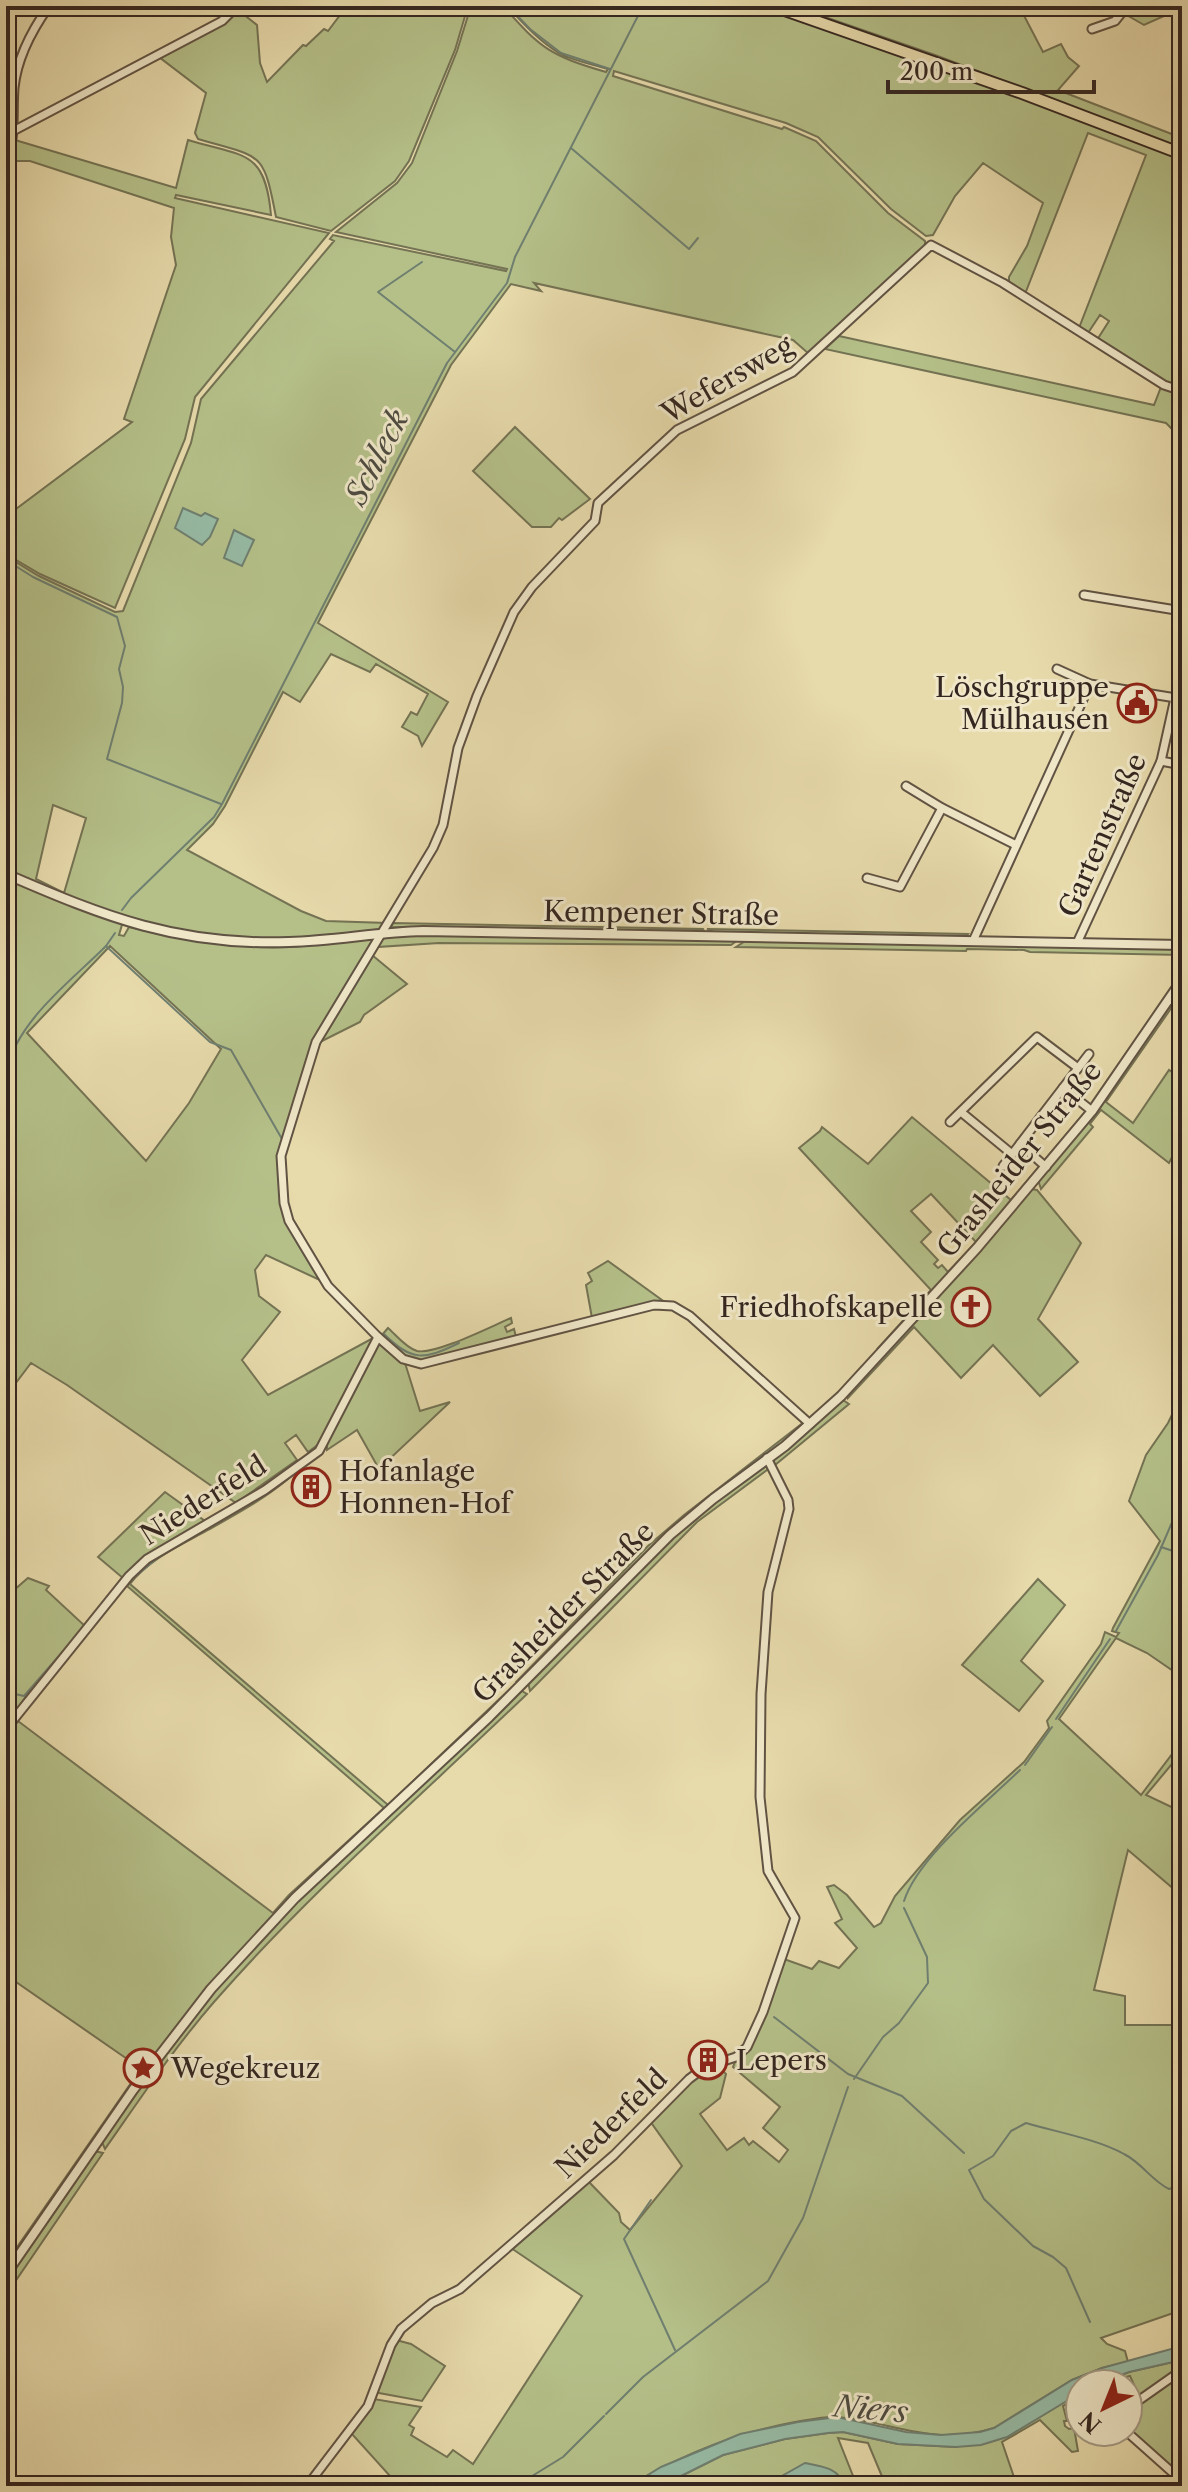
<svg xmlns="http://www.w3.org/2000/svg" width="1188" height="2492" viewBox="0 0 1188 2492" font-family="'Libre Caslon Text',serif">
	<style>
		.green { fill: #b5c089; stroke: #747354; stroke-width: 2; fill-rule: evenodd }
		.water { fill: #97bba5; stroke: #6f7f70; stroke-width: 2 }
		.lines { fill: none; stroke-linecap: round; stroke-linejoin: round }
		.stream { stroke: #6f7f70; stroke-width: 2 }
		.minor-casing { stroke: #615343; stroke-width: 11 }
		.tertiary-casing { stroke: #615343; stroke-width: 12 }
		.primary-casing { stroke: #342620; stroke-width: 14 }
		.minor { stroke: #efe7c8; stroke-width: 7 }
		.tertiary { stroke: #efe7c8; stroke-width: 8 }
		.primary { stroke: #e7daab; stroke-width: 10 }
		.labels { text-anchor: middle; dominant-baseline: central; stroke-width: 6; stroke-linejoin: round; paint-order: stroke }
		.street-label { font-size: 28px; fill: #342620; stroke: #efe7c8 }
		.poi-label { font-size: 28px; fill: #342620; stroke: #efe7c8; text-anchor: start }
		.water-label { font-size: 30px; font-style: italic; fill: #4d4b41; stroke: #efe7c8 }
	</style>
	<rect width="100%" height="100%" fill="#e7daab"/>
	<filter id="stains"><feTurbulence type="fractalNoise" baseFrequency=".0025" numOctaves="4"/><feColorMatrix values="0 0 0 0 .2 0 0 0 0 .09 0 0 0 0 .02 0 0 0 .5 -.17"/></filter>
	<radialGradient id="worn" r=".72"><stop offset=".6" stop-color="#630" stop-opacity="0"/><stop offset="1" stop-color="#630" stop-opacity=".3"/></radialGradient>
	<g class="green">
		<path d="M341,6H468L455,50L409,161L395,181L331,231L276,217C263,149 262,158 198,139L195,133L206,93L159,57L238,10L257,25L260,63L267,82L303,45L306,46L324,29L328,31L343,11Z"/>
		<path d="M471,6H503C541,49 551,56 606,72L608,69C592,64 573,61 559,53C539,41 523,23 507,6H755L935,66L1182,158V351L1173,385L1163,382L1097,340L1109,321L1100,315L1088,333L1079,328L1146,155L1088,133L1025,294L1009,284V277L1027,246L1043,203L983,163L955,196L933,235L926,236L891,209L818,137L786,123L614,71L613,76L782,129L784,127L816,141L888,213L925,241V247L809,354L793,340L534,283L541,291L511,284L451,365L318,623L448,702L422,746L418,736L402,727L411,712L417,715L428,694L376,664L370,672L331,654L300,702L283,692L225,806L213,824L187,850L301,911L326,921L387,923L382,929C314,938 247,943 178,932C160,929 142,922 124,918L119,935L124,936L129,927C182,939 236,950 291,947C316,945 341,941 366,938L372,939L373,943L312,1043L282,1144V1203L322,1281L266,1255L255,1270L259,1296L280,1312L242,1360L268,1395L375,1337L319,1444L308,1452L296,1435L285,1443L297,1460L236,1503L67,1385L31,1363L6,1396V877L116,921L72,898L6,870V556L39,576L115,612L123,611L191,443L201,399L334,241L330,239L333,235L506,271L507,269L336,232L397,183L412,163L457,51ZM53,805L86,818L64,893L36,879ZM110,946L221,1049L189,1103L146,1161L27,1033Z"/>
		<path d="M793,6H1019L1043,52L1061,44L1068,57L1079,66L1058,90L1182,138V148L935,55Z"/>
		<path d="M1132,6H1182V8L1144,25L1125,14Z"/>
		<path d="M15,140L176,188L188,140C244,157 265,149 271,215L176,195L175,198L329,233L195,397L185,439L115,608L40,574L6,554V512L8,515L132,422L124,419L176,265L171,237L174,208L30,161H12Z"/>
		<path d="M839,336L1154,405L1161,387L1182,394V439L1166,423L825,349Z"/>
		<path d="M515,427L590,499L562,520L559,518L551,527H532L473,471Z"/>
		<path d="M393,923L703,929L704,931L391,927Z"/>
		<path d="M707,929L968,934L965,938L715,933Z"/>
		<path d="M428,934L733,939L735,942L731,945L439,943L377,947L385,936Z"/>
		<path d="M747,940L1176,949L1182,955L1030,952L1024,950L967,949L966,951L736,947Z"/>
		<path d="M372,955L407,984L364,1015L360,1022L320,1042Z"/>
		<path d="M1172,1007L1106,1102L1133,1123L1169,1070L1182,1079V1138L1169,1163L1101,1110L1090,1124L1093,1127L1041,1189L1038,1180L1166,1009Z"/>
		<path d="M1086,1111L1087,1114L883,1349L878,1348L931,1290L799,1148L820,1131L822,1127L868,1164L912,1117L1011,1200ZM931,1194L976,1242L948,1272L942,1265L938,1268L934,1264L938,1260L921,1242L931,1232L911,1211Z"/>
		<path d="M1031,1189L1037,1190L1081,1243L1038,1319L1078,1362L1040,1396L993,1345L961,1378L914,1327L848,1398V1392Z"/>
		<path d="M608,1261L662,1300L592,1318L586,1285L592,1281L588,1273Z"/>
		<path d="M511,1318L512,1323L505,1327L507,1332L514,1329L516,1337L420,1361L406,1357L382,1335L388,1328C396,1335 406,1348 417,1351C435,1355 492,1326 511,1318Z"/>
		<path d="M380,1342L405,1363L420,1411L450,1402L379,1469L357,1430L327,1450V1442Z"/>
		<path d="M1182,1394V1677L1147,1653L1116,1638L1059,1719L1141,1795L1182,1741V1752L1146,1795L1182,1812V1896L1128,1850L1094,1990L1125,1996V2025H1182V2310L1101,2338L1107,2344L1125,2351L1128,2362L1102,2368L1072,2380L994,2428C933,2447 894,2422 837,2417C823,2416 808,2420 795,2422C735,2433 682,2454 630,2486H399L351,2433L374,2399L421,2407L409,2425L414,2428L411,2435L447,2457L453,2450L473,2464L582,2296L511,2248L588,2181L619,2213L621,2222L630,2230L682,2166L650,2121L698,2073L718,2066L726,2074L720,2098L700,2114L727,2150L744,2138L749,2145L753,2141L779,2162L788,2150L763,2128L780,2107L733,2067L735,2062L743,2055L784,1959L812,1969L819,1961L839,1968L857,1948L835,1923L842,1919L827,1887L834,1885L847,1895L874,1927L881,1923L895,1896L960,1820L1024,1762L1049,1728L1047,1721L1101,1644L1105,1632L1116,1637L1119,1633L1112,1631L1113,1628L1160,1541L1129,1501L1146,1455L1168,1423Z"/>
		<path d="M843,1400L849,1404L775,1465L773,1459Z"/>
		<path d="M804,1422V1426L701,1505L522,1681H517L648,1546L684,1515Z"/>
		<path d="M767,1464L771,1467L697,1522L530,1691L528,1682L688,1522Z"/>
		<path d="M286,1476L288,1479C264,1499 235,1515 208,1530C181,1545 149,1559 130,1584L388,1805L515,1684L516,1687L310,1881L179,2024L143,2070L6,1975V1735L18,1721L273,1913L289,1895L384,1808L127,1586L130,1583L127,1581L149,1561Z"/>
		<path d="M165,1492L205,1521L146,1557L124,1579L98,1557Z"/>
		<path d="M28,1578L49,1586L46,1590L86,1627L27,1695L6,1726V1597Z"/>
		<path d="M1038,1579L1065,1605L1021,1661L1043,1681L1019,1711L962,1665Z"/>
		<path d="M520,1690L527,1694C422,1795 310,1892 214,2002C174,2048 140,2099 105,2149L101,2140L199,2007L289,1908Z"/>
		<path d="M138,2073L140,2077L6,2269V2263Z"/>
		<path d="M94,2151L103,2153L6,2295V2278Z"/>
		<path d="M396,2340L411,2344L445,2366L422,2401L379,2393L376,2390Z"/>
		<path d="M1182,2360V2367L1139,2396L1130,2376L1098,2384L1129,2372Z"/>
		<path d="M1182,2373V2478L1128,2429V2410Z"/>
		<path d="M1080,2393V2397L1063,2406L1067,2421H1064L1065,2426L1069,2429L1074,2428L1078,2451L1072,2452L1040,2420L1002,2442L1017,2486H886L868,2443L838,2438L857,2486H844L843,2479L779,2476L764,2486H661L723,2455L785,2439L828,2433L843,2432L898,2444L956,2447Z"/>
		<path d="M1175,2479L1179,2486H1039Z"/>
	</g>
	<g class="water">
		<path d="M183,508L201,516L205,513L218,519L210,537L202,545L175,528Z"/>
		<path d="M234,530L254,540L242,566L224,558Z"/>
		<path d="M1182,2346V2360L1129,2372L1098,2384H1080V2393L1007,2437L981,2445L956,2447L898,2444L843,2432L828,2433L785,2439L723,2455L661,2486H630L661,2467L740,2434L798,2422L837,2417L906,2432L941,2435L980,2432L994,2428L1072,2380L1102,2368Z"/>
		<path d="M805,2463C821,2466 840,2468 844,2486H764Z"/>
	</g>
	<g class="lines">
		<g class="stream">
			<path d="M508,6L530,29L561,53L610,69"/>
			<path d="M571,148L689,249L698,238"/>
			<path d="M422,262L378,292L455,352"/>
			<path d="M6,560L33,577L117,617L125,646L119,669L123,687L122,703L107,759L221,804"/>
			<path d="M122,910L131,898L214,817L222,804L447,363L507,283L515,257L643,6"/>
			<path d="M106,946L210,1042L231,1050L282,1139"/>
			<path d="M6,1071C19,1019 69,983 106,946L115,933"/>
			<path d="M292,1218L315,1257"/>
			<path d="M384,1334C412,1362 424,1360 459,1343"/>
			<path d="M192,1537L282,1482"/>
			<path d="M1161,1547L1182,1554"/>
			<path d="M129,1582L162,1554"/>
			<path d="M1116,1631L1158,1555L1182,1499"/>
			<path d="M6,1692L24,1696L72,1641"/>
			<path d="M1056,1719L1110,1639"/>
			<path d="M1025,1765L1052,1727"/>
			<path d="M904,1901C918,1857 986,1803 1020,1770"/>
			<path d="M774,2017L848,2074L902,2096L964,2153"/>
			<path d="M854,2079L883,2037L899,2023L928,1983L927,1957L904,1908"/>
			<path d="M651,2200L624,2239L675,2350"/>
			<path d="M1090,2322L1066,2268L1053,2257L1033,2246L984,2199L969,2170L993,2156L1011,2131L1026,2123C1056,2132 1097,2139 1124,2154C1142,2163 1152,2181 1169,2189L1182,2185"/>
			<path d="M606,2414L643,2377L768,2281L803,2218L848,2087"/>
			<path d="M524,2481L563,2457L604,2416"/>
			<path d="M515,2486L519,2484"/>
		</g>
		<g class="minor-casing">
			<g id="minor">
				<path d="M1092,29L1115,21L1127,6"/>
				<path d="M15,130L222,21L237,6"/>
				<path d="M6,163C16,138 12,114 14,88C17,58 32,30 49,6"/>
				<path d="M1084,595L1182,611"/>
				<path d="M1057,669L1090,684L1182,699"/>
				<path d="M1161,761L1182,765"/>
				<path d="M906,786L942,808L1016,845"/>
				<path d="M867,878L900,887L942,808"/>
				<path d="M973,941L1090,684"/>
				<path d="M1077,943L1161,761L1175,698"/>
				<path d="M1170,999L1182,1008"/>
				<path d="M1063,1088L1092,1111"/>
				<path d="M961,1112L1012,1154"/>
				<path d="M950,1122L1037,1037L1078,1068"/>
				<path d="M1020,1144L1046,1167"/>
				<path d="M1003,1166L1089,1054"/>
				<path d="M378,1337L403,1359L421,1364L654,1305L673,1306L690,1316L810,1424"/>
				<path d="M6,1729L129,1576L147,1559L265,1490L319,1451L378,1337L328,1286L289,1221L284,1203L281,1156L316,1042L433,848L443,825L458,748L477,696L514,612L532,587L595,521L598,503L677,430L793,372L931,245L1003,283L1164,385L1182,391"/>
				<path d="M1128,2408L1182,2370"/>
				<path d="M1127,2432L1182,2481"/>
				<path d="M307,2486L368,2406L391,2345L401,2329L432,2303L460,2289L614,2155L689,2079L705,2067L736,2057L747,2047L763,2012L795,1918L768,1871L760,1797L761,1694L768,1592L789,1509L788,1500L767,1458"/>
			</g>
		</g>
		<g class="tertiary-casing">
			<g id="tertiary">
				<path d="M6,874C105,917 179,946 289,942C334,941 378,932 423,931L1182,945"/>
				<path d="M6,2274L133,2090L211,1989L295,1898L489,1717L670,1535L713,1499L785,1446L841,1396L977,1248L1092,1111L1182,980"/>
			</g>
		</g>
		<g class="primary-casing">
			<path id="primary" d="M773,6L1022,93L1182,154"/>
		</g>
		<use href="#minor" class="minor"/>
		<use href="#tertiary" class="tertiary"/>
		<use href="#primary" class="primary"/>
	</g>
	<defs>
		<g id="civic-ring" transform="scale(2)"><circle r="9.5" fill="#efe7c8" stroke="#8f2418" stroke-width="1.5"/><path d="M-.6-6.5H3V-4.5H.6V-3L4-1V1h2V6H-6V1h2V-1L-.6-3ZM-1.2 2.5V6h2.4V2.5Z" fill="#8f2418"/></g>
		<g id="church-ring" transform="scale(2)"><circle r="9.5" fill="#efe7c8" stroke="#8f2418" stroke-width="1.5"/><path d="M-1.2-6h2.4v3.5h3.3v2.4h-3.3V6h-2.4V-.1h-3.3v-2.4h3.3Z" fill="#8f2418"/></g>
		<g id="building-ring" transform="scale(2)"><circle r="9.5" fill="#efe7c8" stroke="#8f2418" stroke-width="1.5"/><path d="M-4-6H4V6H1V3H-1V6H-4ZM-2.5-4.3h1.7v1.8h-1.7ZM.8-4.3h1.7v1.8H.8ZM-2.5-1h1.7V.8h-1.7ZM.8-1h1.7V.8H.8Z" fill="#8f2418"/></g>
		<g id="sight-ring" transform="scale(2)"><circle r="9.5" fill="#efe7c8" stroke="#8f2418" stroke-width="1.5"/><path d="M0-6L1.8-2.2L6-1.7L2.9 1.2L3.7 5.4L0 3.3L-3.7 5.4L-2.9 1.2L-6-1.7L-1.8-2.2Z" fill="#8f2418"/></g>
	</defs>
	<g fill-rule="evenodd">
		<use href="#civic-ring" x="1137" y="703"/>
		<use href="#church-ring" x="971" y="1307"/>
		<use href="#building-ring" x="311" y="1487"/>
		<use href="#building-ring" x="708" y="2060"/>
		<use href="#sight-ring" x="143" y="2068"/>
	</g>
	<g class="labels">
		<g class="street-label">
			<text transform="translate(727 379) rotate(-30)">Wefersweg</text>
			<text transform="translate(1102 835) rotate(-66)">Gartenstraße</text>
			<text transform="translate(661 913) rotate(1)">Kempener Straße</text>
			<text transform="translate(1019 1159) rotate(-51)">Grasheider Straße</text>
			<text transform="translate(203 1500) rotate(-32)">Niederfeld</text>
			<text transform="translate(563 1612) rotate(-45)">Grasheider Straße</text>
			<text transform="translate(611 2123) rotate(-44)">Niederfeld</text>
		</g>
		<g class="poi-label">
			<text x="1109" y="687" text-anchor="end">Löschgruppe<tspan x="1109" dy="32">Mülhausen</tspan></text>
			<text x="943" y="1307" text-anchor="end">Friedhofskapelle</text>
			<text x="339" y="1471">Hofanlage<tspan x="339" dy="32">Honnen-Hof</tspan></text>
			<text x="736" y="2060">Lepers</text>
			<text x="171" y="2068">Wegekreuz</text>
		</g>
		<g class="water-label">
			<text transform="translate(377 457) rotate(-63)">Schleck</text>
			<text transform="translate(871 2409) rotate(5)">Niers</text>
		</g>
	</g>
	<rect width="1188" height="2492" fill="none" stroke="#e7daab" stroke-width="32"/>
	<rect x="8" y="8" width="1172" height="2476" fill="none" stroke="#342620" stroke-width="4"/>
	<rect x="16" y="16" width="1156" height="2460" fill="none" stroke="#342620" stroke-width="2"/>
	<g transform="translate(1104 2408) rotate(223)"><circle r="38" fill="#efe7c8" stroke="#a49a85" stroke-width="2"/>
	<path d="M0-6L14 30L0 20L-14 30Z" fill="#8f2418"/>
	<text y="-12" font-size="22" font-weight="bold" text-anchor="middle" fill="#342620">N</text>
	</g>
	<path d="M888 80v12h206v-12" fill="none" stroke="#342620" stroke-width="4"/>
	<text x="900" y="80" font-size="24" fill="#342620" stroke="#efe7c8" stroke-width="6" paint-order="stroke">200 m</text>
	<rect width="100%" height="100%" filter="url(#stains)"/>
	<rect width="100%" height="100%" fill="url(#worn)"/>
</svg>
